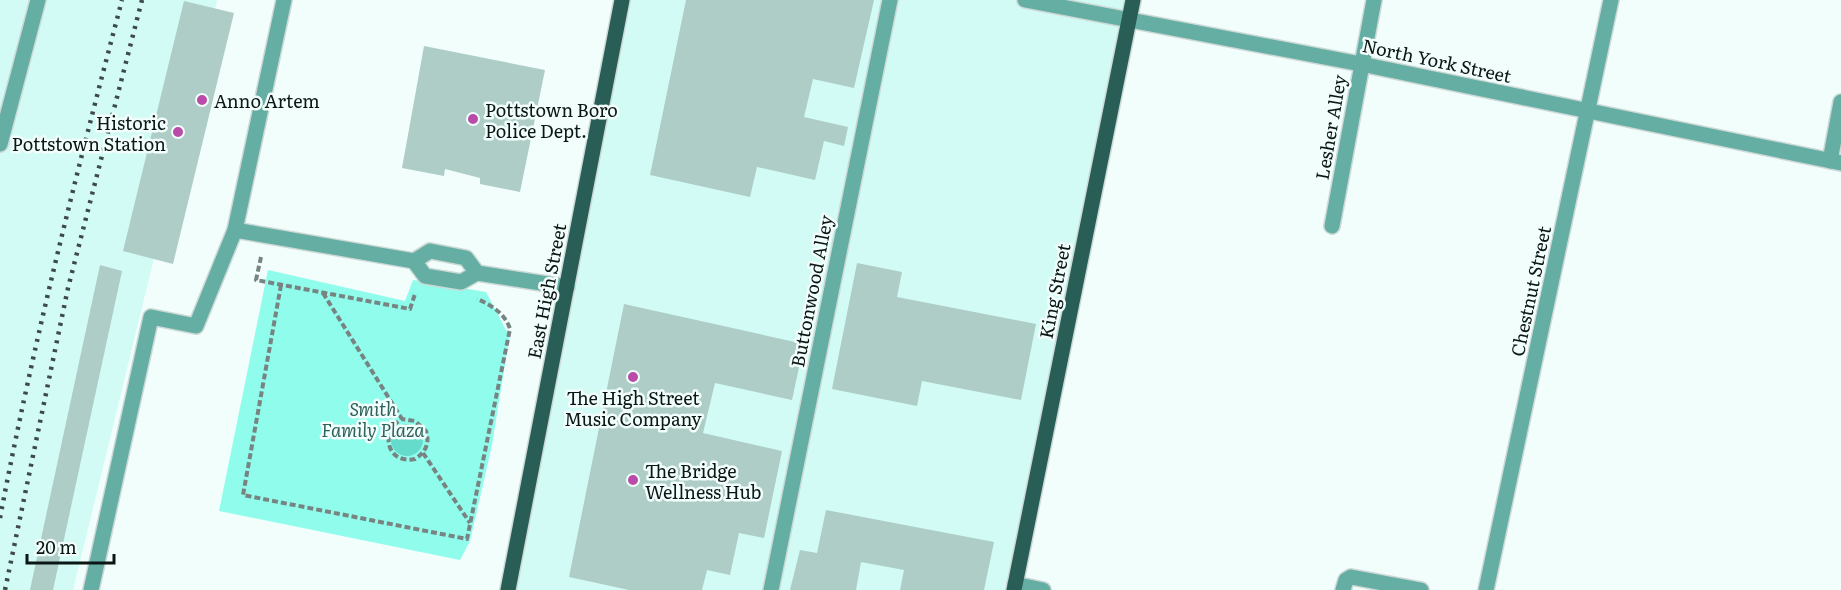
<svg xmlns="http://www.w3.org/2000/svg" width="1841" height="590" viewBox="0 0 1841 590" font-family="Literata,serif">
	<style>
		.built { fill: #d1fbf4 }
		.green { fill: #8ffcec }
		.water { fill: #65dbcb }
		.building { fill: #aecdc7 }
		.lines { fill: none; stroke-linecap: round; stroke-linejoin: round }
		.minor-casing { stroke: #cdd9d7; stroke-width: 18 }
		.major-casing { stroke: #cdd9d7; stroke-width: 18 }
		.path { stroke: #788482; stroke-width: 4; stroke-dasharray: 6 3; stroke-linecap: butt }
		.minor { stroke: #64aea3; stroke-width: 15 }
		.major { stroke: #295e57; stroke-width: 15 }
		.rail { stroke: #3e4a48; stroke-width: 4.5; stroke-dasharray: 3 6; stroke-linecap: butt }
		.poi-dot { fill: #b94ba9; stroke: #f2fefc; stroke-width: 2 }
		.labels { text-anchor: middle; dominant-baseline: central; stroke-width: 5; stroke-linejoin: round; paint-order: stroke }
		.street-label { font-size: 18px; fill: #0b1715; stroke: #f2fefc }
		.poi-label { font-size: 18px; fill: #0b1715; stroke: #f2fefc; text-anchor: start }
		.park-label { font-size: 18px; font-style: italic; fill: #2f615a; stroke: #f2fefc }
	</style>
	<rect width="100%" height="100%" fill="#f2fefc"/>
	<g class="built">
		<path d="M0,0H217L73,590H0Z"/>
		<path d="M622,0H1131L1014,590H508Z"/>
	</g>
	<path class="green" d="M268,270L405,301L413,280L486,292L506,330L510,333L492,445L470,541L460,560L219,511Z"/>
	<circle class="water" cx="407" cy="440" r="16"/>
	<g class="building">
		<path d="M686,0H874L854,88L813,79L804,117L848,127L844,146L824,141L815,180L757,167L750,197L650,175Z"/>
		<path d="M184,1L234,13L173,264L123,251Z"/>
		<path d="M424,46L545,70L520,192L480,184V178L445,169L444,176L402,168Z"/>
		<path d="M857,263L902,272L897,297L1036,324L1021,400L922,381L917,406L832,389Z"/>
		<path d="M100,265L122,271L53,590H30Z"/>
		<path d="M624,304L804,344L792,400L715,383L703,433L782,451L764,538L739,533L730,575L707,570L702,590H629L569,577Z"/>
		<path d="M826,510L994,542L984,590H900L904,570L861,562L856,590H790L800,550L817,553Z"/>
	</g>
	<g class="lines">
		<g class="minor-casing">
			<g id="minor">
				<path d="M1025,0L1361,64L1841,163"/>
				<path d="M0,144L38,0"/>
				<path d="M1830,161L1841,102"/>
				<path d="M1332,226L1374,0"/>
				<path d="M235,230L414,261L430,251L466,258L477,273"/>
				<path d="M414,261L425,276L461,282L477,273L567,287"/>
				<path d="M1015,584L1043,590"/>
				<path d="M91,590L151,317L196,326L235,230L284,0"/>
				<path d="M771,590L890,0"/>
				<path d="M1343,590L1346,580L1351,577L1421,590"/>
				<path d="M1486,590L1611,0"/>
			</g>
		</g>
		<g class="major-casing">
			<g id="major">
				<path d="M508,590L622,0"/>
				<path d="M1014,590L1133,0"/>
			</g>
		</g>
		<g class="path">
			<path d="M261,257L256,280L410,309L415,294"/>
			<path d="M281,285L243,495L467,539L510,329C506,315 492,305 477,299"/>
			<path d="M323,293L402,419C379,431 387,465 415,459C426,452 430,443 426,431L415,421L402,419"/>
			<path d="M423,453L470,523"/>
		</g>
		<use href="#minor" class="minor"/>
		<use href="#major" class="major"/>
		<g class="rail">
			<path d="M0,518C33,344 77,171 122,0"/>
			<path d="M5,590L68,288L142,0"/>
		</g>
	</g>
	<g class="poi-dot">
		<circle cx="202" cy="100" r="6"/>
		<circle cx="473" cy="119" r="6"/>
		<circle cx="178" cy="132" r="6"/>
		<circle cx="633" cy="377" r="6"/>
		<circle cx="633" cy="480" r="6"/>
	</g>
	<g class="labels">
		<g class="street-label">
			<text transform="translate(1437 60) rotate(12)">North York Street</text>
			<text transform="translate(1330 127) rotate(-80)">Lesher Alley</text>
			<text transform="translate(546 291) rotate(-79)">East High Street</text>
			<text transform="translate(811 291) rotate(-79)">Buttonwood Alley</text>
			<text transform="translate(1054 291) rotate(-79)">King Street</text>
			<text transform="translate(1530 291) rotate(-78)">Chestnut Street</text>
		</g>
		<g class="poi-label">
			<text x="214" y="100">Anno Artem</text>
			<text x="485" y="109">Pottstown Boro<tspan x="485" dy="21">Police Dept.</tspan></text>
			<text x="166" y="122" text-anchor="end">Historic<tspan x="166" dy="21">Pottstown Station</tspan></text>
			<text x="633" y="397" text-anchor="middle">The High Street<tspan x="633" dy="21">Music Company</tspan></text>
			<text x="645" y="470">The Bridge<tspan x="645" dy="21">Wellness Hub</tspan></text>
		</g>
		<g class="park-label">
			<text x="373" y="408">Smith<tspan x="373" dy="21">Family Plaza</tspan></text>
		</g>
	</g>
	<path d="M27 554v9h87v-9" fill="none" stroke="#0b1715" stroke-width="3"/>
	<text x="36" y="554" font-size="18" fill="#0b1715" stroke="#f2fefc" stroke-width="4.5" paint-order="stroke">20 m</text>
</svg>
